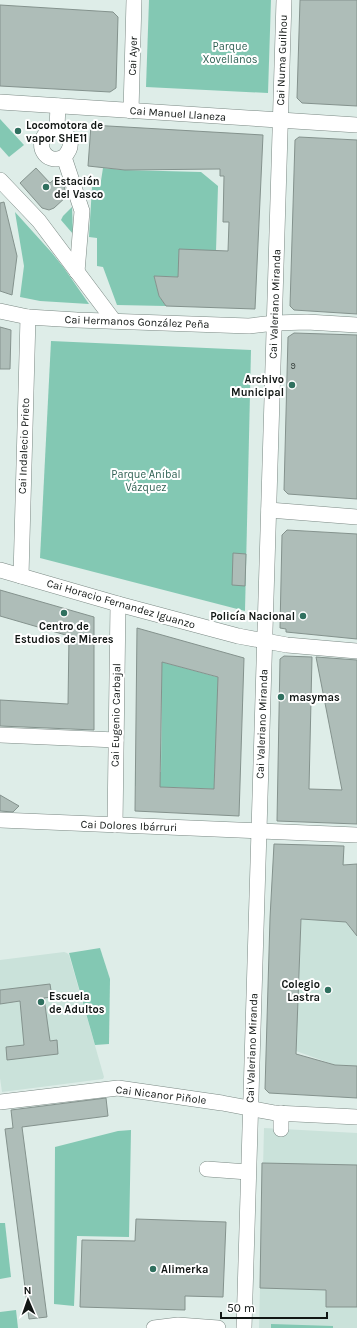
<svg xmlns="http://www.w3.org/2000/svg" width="357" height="1328" viewBox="0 0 357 1328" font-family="Karla,sans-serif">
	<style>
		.built { fill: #cae2da }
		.green { fill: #83c8b3 }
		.building { fill: #aebdb8; stroke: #84928d; fill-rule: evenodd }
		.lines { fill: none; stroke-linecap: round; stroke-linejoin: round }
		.minor-casing { stroke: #7b8984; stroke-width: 16 }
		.minor { stroke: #fff; stroke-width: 15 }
		.poi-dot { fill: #30705f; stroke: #fff; stroke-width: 1.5 }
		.labels { text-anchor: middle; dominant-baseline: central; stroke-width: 4; stroke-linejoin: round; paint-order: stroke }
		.number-label { font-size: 9px; fill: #38403d }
		.park-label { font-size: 11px; fill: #2e6052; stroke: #fff }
		.street-label { font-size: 11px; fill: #111614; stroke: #fff }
		.poi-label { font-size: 11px; font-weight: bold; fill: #111614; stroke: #fff; text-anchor: start }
	</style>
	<rect width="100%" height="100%" fill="#deede8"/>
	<g class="built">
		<path d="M274,844L344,846L345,920L351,929H357V1066L335,1065L296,1051L301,920L270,918Z"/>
		<path d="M64,952L67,953L69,955L104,1077L103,1079L2,1092L0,1078V960Z"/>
		<path d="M264,1128L357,1133V1328H259Z"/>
	</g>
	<g class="green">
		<path d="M149,0H271L268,93L146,87Z"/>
		<path d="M0,119L24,145L9,157L0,147Z"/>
		<path d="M103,168L125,170L201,172L218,186L216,251L178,277L154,276L159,296L166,306L117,305L103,267L97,266V238L89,237L92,187H100Z"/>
		<path d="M72,207L73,234L61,220L63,216Z"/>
		<path d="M15,212L52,253L64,268L89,304L40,301L20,297L24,266Z"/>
		<path d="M51,341L251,350L245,611L40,558Z"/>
		<path d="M162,662L243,684V702L218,695L214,789L135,786V772H161Z"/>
		<path d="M100,948L110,979L109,1044L95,1045L69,953Z"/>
		<path d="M131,1130L129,1237L77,1236L74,1306L54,1304L55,1147L118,1131Z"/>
		<path d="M0,1223H5L11,1277L0,1279Z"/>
		<path d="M16,1310L18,1328H0V1312Z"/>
		<path d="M271,1324L333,1326V1328H271Z"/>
	</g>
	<g class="building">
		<path d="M300,0H357V106L302,103L297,98Z"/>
		<path d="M0,5L113,12L118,17L116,88L110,92L0,86Z"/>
		<path d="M91,125L263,135L255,309L166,306L159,296L154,276L178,277L179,249L228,251L229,222H223L224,176H220V169L125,170L88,166Z"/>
		<path d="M299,137L357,140V314L294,310L290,306L295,140Z"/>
		<path d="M36,168L50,183L58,176L62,180L67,196L54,208L49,210L42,208L20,183Z"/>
		<path d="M4,202L17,256L12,295L0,291V203Z"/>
		<path d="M0,327L11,330L10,369H0Z"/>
		<path d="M294,333L357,335V499L288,494L284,490L288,337Z"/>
		<path d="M287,530L357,534V639L286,632V629L280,628L282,535Z"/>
		<path d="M233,553L246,554L245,586L232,585Z"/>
		<path d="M0,590L94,617V730L0,726V700L68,704L69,636L0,616Z"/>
		<path d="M137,628L244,658L239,816L135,811ZM162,662L218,677L214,789L160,787Z"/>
		<path d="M284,656L312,657L309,789L342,790L316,657L357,660V824L277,821L280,659Z"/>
		<path d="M0,795L19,806L13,812L0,811Z"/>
		<path d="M274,844L344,846L343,865L357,864V936L346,922L301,919L296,1054L335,1065L357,1066V1098L269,1093L265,1089L270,918Z"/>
		<path d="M50,984L52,997L44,998L50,1041L57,1040L58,1054L7,1060L6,1047L24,1045L20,1001L0,1004V990Z"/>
		<path d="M106,1098L108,1116L22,1127L47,1317L29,1319L5,1129L13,1128L11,1110Z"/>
		<path d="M262,1163L357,1165V1307H326V1290L260,1288Z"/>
		<path d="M136,1219L226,1222L223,1297L185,1296V1310L80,1307L82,1240L135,1241Z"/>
	</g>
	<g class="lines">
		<g class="minor-casing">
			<g id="minor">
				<path d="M0,102L357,125"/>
				<path d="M58,106L57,127C71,135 75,145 64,157L82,211L77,272"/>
				<path d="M131,111L134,0"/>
				<path d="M57,127C55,128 51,129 49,131C33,143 45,166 64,157"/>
				<path d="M0,180L39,221L114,321"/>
				<path d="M0,311L28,317L77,320L249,326L275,323L307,322L357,325"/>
				<path d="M269,510L357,517"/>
				<path d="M0,570L118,604L238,636L287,645L357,651"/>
				<path d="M21,576L28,317"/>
				<path d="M0,735L116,740"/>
				<path d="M0,820L357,835"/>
				<path d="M115,825L118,604"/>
				<path d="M0,1102L118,1088L222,1103L275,1113L357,1117"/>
				<path d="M281,1129V1113"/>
				<path d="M207,1169L248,1172"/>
				<path d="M154,1328L178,1325L218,1328"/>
				<path d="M244,1328L284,0"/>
			</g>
		</g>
		<use href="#minor" class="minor"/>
	</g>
	<g class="poi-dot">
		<circle cx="18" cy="131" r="4"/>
		<circle cx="46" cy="187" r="4"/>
		<circle cx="292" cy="385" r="4"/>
		<circle cx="64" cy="613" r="4"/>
		<circle cx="303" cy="616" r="4"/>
		<circle cx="281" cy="697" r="4"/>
		<circle cx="328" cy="990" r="4"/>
		<circle cx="41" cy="1002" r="4"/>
		<circle cx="153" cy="1269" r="4"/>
	</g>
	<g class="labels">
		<g class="number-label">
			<text x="293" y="366">9</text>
		</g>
		<g class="park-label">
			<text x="230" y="46">Parque<tspan x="230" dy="13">Xovellanos</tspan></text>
			<text x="146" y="474">Parque Aníbal<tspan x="146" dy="13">Vázquez</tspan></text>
		</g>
		<g class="street-label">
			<text transform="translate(133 56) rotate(-88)">Cai Ayer</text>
			<text transform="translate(282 60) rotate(-88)">Cai Numa Guilhou</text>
			<text transform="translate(178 114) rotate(4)">Cai Manuel Llaneza</text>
			<text transform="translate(275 304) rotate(-88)">Cai Valeriano Miranda</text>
			<text transform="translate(137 322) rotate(2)">Cai Hermanos González Peña</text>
			<text transform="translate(24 446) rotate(-88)">Cai Indalecio Prieto</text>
			<text transform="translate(121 604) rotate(16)">Cai Horacio Fernandez Iguanzo</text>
			<text transform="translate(116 715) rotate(-89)">Cai Eugenio Carbajal</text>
			<text transform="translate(262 724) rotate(-88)">Cai Valeriano Miranda</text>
			<text transform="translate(129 826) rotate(2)">Cai Dolores Ibárruri</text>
			<text transform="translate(252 1048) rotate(-88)">Cai Valeriano Miranda</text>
			<text transform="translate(161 1095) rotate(7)">Cai Nicanor Piñole</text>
		</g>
		<g class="poi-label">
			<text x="26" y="125">Locomotora de<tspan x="26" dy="13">vapor SHE11</tspan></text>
			<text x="54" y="181">Estación<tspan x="54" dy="13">del Vasco</tspan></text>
			<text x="284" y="379" text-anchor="end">Archivo<tspan x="284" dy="13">Municipal</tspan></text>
			<text x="295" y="616" text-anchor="end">Policía Nacional</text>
			<text x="64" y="626" text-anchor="middle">Centro de<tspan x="64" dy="13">Estudios de Mieres</tspan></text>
			<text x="289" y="697">masymas</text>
			<text x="320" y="984" text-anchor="end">Colegio<tspan x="320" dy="13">Lastra</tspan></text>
			<text x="49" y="996">Escuela<tspan x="49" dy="13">de Adultos</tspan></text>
			<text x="161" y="1269">Alimerka</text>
		</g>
	</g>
	<g transform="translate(28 1300) rotate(358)" stroke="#ffffff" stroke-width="3" paint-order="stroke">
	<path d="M0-3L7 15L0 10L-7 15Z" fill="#111614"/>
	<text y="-6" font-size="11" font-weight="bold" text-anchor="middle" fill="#111614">N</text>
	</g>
	<path d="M221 1312v6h106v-6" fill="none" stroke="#111614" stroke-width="2"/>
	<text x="227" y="1312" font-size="12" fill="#111614" stroke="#ffffff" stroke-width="3" paint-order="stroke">50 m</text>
</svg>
